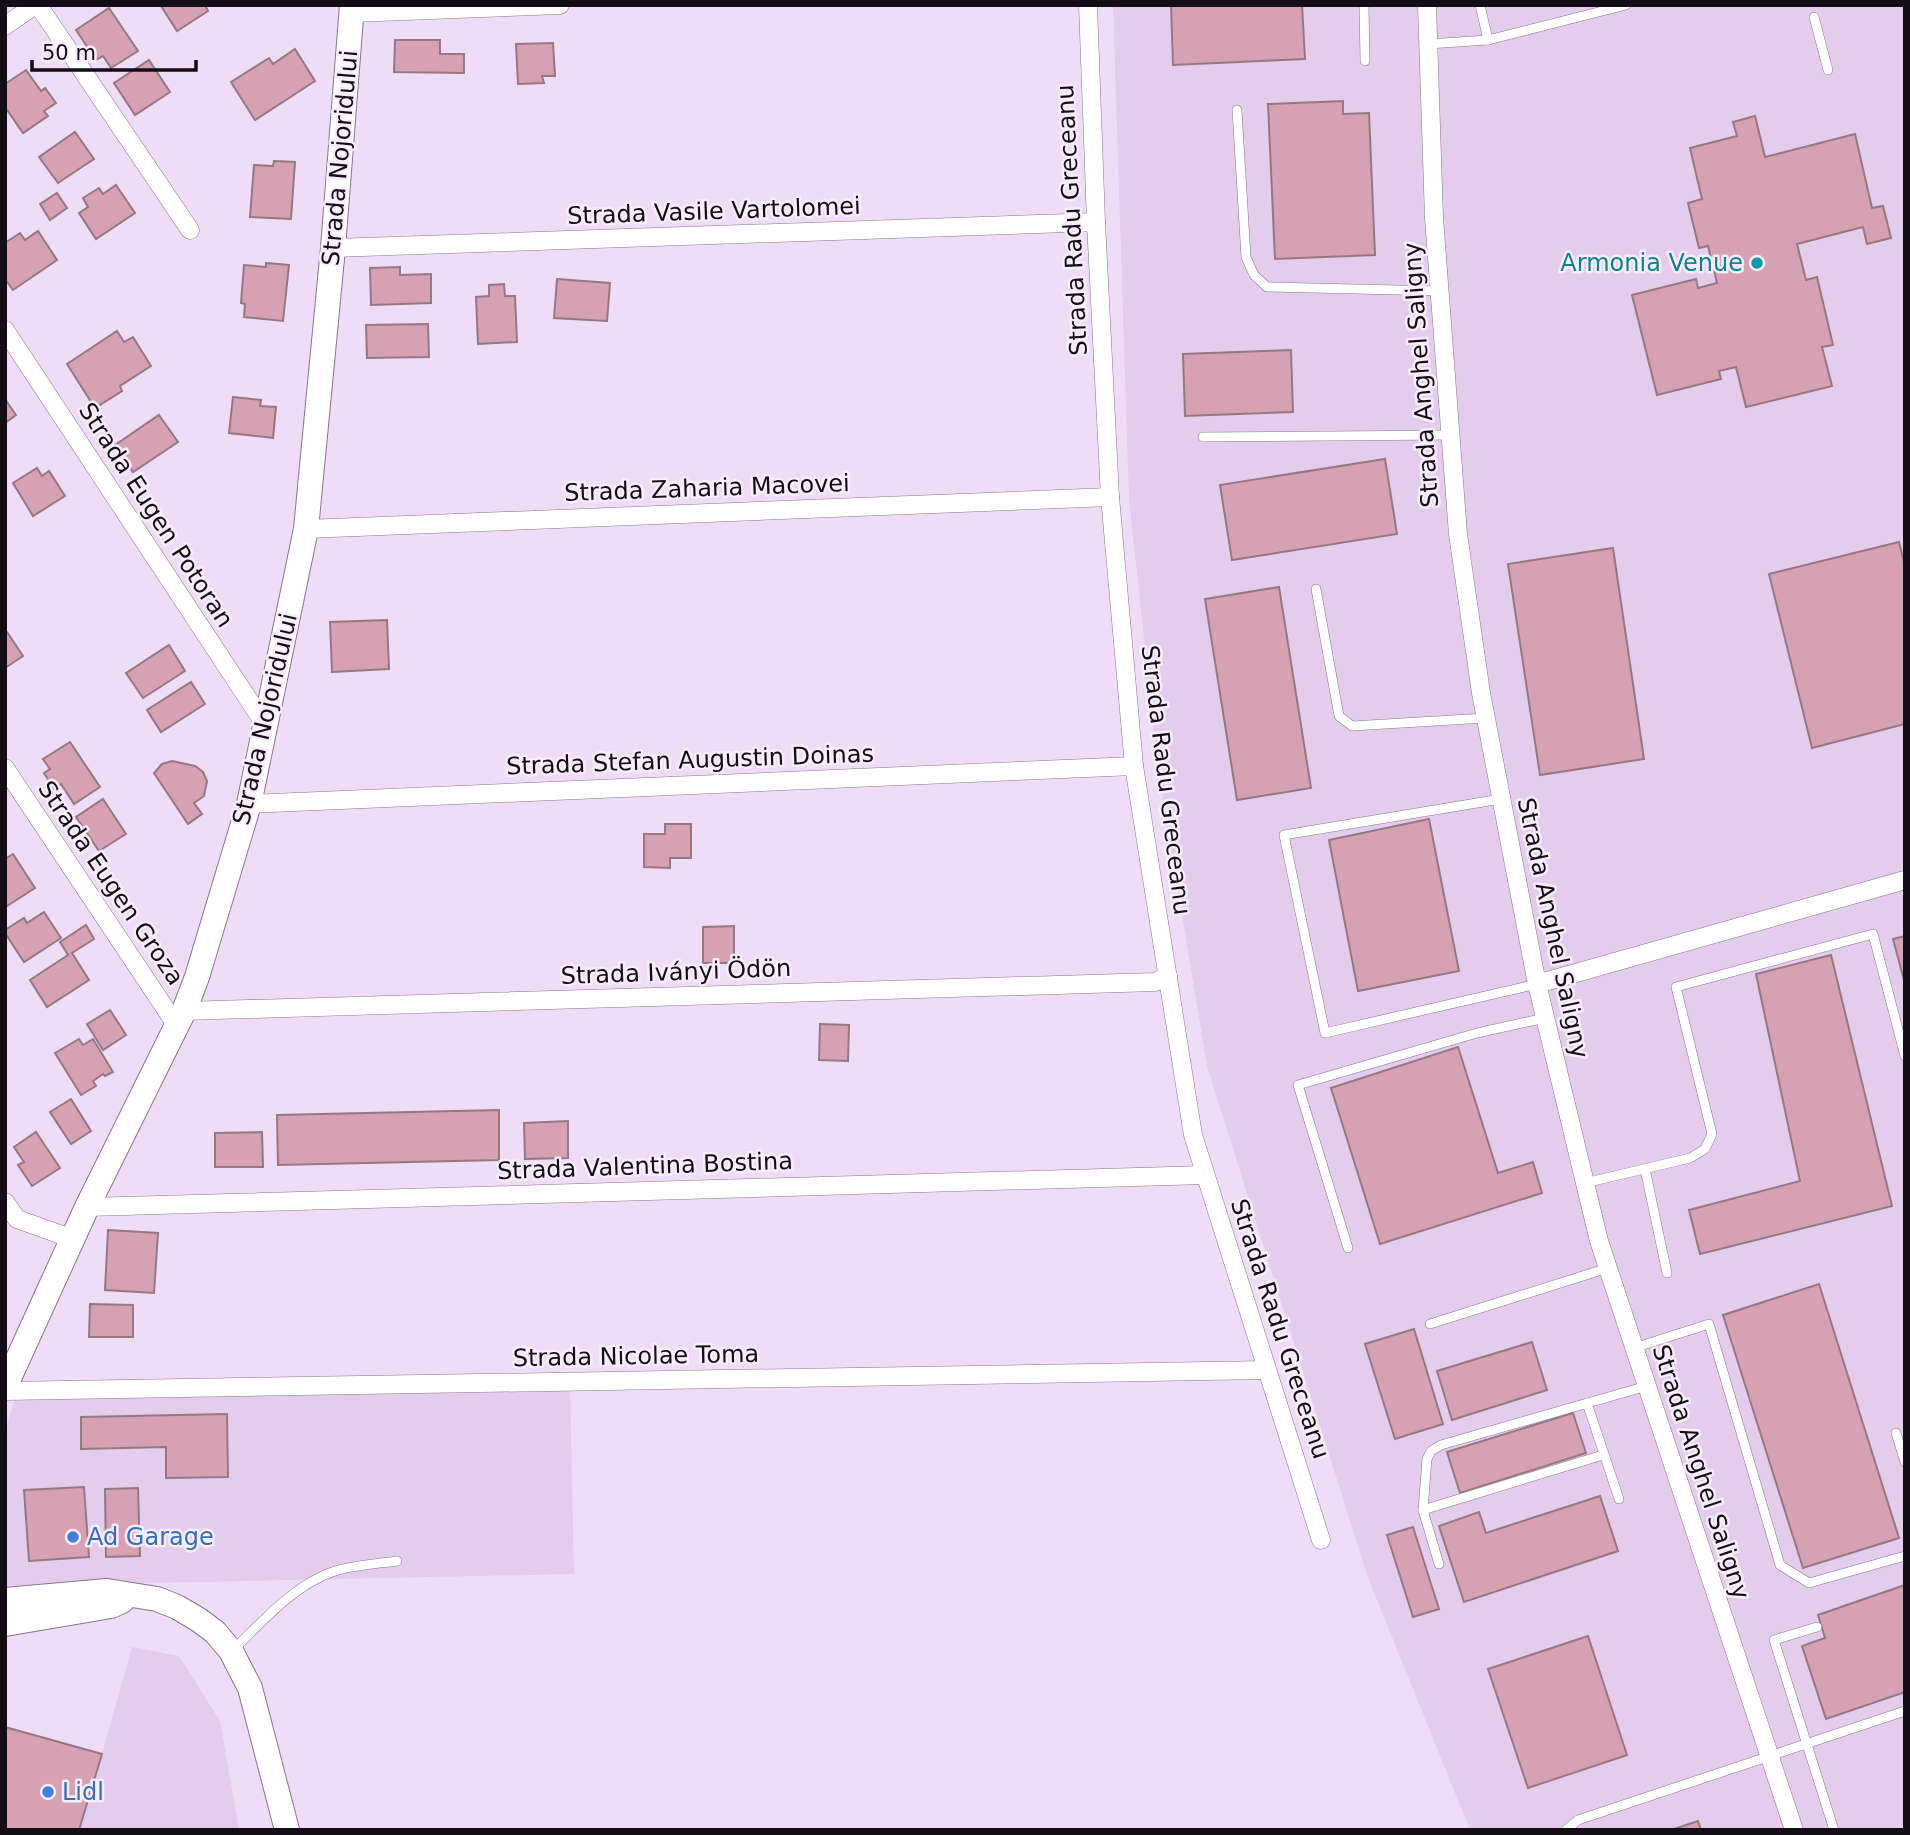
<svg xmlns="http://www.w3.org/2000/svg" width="1910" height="1835" viewBox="0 0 1910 1835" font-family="'DejaVu Sans',sans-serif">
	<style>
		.built { fill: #e4cdec }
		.building { fill: #d7a1b4; stroke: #957882; stroke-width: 2 }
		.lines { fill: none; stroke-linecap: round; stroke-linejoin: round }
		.service-casing { stroke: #86768c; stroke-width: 10 }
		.minor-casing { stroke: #86768c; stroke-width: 19 }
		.secondary-casing { stroke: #86768c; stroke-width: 26 }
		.service { stroke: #fff; stroke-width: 9 }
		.minor { stroke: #fff; stroke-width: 18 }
		.secondary { stroke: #fff; stroke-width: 24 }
		.culture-dot { fill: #0f9aa8; stroke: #f8edfc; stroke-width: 2.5 }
		.shop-dot { fill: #3f7fe0; stroke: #f8edfc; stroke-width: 2.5 }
		.labels { text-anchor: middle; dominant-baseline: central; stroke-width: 5; stroke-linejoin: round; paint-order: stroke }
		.street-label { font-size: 24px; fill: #130d15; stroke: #f8edfc }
		.culture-label { font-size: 24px; fill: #0d838f; stroke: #f8edfc; text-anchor: end }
		.shop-label { font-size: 24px; fill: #366cbe; stroke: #f8edfc; text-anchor: start }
	</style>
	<rect width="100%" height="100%" fill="#efdcf6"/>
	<g class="built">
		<path d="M1113,5H1905V1830H1470L1367,1575L1207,1066L1158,769L1129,500Z"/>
		<path d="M570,1382L574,1574L5,1586V1431L17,1391Z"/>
		<path d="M132,1647L179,1656L220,1721L239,1830H79L102,1754Z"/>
	</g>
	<g class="building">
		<path d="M205,5L208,11L177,31L161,6Z"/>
		<path d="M1171,5H1302L1305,59L1173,65Z"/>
		<path d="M109,8L138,51L111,68L103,56L96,60L76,30Z"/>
		<path d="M395,40H440V54H464V73L394,72Z"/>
		<path d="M553,43L555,76H542L544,83L518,84L516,44Z"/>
		<path d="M295,49L315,81L255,120L231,82L269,58L273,64Z"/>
		<path d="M149,60L170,92L135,115L114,83Z"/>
		<path d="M26,70L41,91L45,88L56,103L44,111L48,116L23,133L5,107V84Z"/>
		<path d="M1343,101V114L1369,113L1375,255L1275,259L1268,104Z"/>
		<path d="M1755,116L1765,157L1855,134L1872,208L1883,206L1891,238L1867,244L1863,227L1797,244L1806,280L1817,277L1833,345L1822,347L1832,386L1746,407L1736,367L1719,371L1721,379L1657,395L1632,295L1696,279L1698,288L1717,283L1708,246L1699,248L1688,203L1702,199L1690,148L1737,136L1733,122Z"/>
		<path d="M75,132L94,159L58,183L39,157Z"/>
		<path d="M274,161L295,162L291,219L250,217L254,165L273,166Z"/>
		<path d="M116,185L135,213L96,239L79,213L88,207L83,198L99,188L103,194Z"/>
		<path d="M57,193L67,208L50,220L40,204Z"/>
		<path d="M38,231L57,260L13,290L5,279V243L20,233L25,240Z"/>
		<path d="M266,263L289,265L283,321L244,317L245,304L241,303L244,265L266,267Z"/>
		<path d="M400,267V275L431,274V303L371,305L370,268Z"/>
		<path d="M557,279L610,283L607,321L554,318Z"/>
		<path d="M504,284L505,296H515L517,342L478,344L476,297L489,296V285Z"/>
		<path d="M428,324L429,357L367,358L366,325Z"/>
		<path d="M117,331L124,342L133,337L151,366L120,386L122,391L95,408L67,364Z"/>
		<path d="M1291,350L1293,412L1185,416L1183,354Z"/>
		<path d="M233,397L261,400L260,406L276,407L273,438L229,433Z"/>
		<path d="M5,399L16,415L5,423Z"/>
		<path d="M159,415L178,442L133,472L115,445Z"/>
		<path d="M1385,459L1397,534L1232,560L1220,485Z"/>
		<path d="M37,468L42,476L49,471L65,496L33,516L13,483Z"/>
		<path d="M1899,542L1905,566V724L1812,748L1769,574Z"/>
		<path d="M1613,548L1644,759L1540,775L1508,564Z"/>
		<path d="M1279,587L1311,788L1237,800L1205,599Z"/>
		<path d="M387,620L389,669L332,672L330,622Z"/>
		<path d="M5,629L23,656L5,668Z"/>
		<path d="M169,645L185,671L143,698L126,673Z"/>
		<path d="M191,682L205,704L161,732L147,710Z"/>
		<path d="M70,742L100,787L74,804L61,784L54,789L44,773L50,769L43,759Z"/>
		<path d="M172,761L195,766L203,772L207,781L204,796L194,803L202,814L188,824L154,773L162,764Z"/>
		<path d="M103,799L126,834L99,851L76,817Z"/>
		<path d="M1429,819L1459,971L1358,991L1329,840Z"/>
		<path d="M665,824H691V858H670V868L644,867V834H665Z"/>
		<path d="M13,854L35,888L7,906L5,904V859Z"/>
		<path d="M44,912L61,938L24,962L5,933V930L24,918L27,923Z"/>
		<path d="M86,925L94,939L72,953L89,980L47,1007L30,980L68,955L60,942Z"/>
		<path d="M734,926V963H703V927Z"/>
		<path d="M1905,936V984L1893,939Z"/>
		<path d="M1831,955L1892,1206L1700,1254L1689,1210L1800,1181L1756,974Z"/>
		<path d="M110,1010L126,1035L103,1050L87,1024Z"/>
		<path d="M820,1024L849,1025L848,1061L819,1060Z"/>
		<path d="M79,1039L83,1045L93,1039L113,1072L105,1076L103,1074L93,1081L96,1086L81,1095L55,1053Z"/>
		<path d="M1458,1047L1498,1173L1533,1162L1542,1193L1380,1244L1331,1088Z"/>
		<path d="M71,1099L91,1131L71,1144L50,1112Z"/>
		<path d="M499,1110V1160L278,1165L277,1115Z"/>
		<path d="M568,1121V1158L525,1159L524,1123Z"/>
		<path d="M36,1132L60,1168L32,1186L18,1165L24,1162L14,1147Z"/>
		<path d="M262,1132L263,1167H215V1133Z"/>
		<path d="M108,1230L158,1233L154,1293L105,1290Z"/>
		<path d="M1819,1284L1899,1538L1803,1568L1723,1315Z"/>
		<path d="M90,1304L133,1305V1337H89Z"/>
		<path d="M1414,1329L1443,1424L1395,1439L1365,1344Z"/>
		<path d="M1532,1342L1547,1390L1452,1420L1437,1371Z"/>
		<path d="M1573,1413L1586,1453L1460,1493L1447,1452Z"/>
		<path d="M227,1414L228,1477L166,1478V1447L81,1449V1417Z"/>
		<path d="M84,1487L89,1557L29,1561L24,1490Z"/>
		<path d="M138,1488L140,1556L106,1557L105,1489Z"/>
		<path d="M1600,1496L1618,1551L1464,1602L1439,1526L1479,1512L1486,1533Z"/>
		<path d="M1413,1527L1439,1609L1413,1617L1387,1535Z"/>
		<path d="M1905,1585V1692L1826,1719L1802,1646L1825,1638L1818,1615Z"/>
		<path d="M1588,1636L1627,1755L1528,1788L1488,1669Z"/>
		<path d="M5,1727L102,1754L79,1830H5Z"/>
		<path d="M1698,1821L1701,1830H1671Z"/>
	</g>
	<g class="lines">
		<g class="service-casing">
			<g id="service">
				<path d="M1364,5L1365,61"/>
				<path d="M1480,5L1488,40"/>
				<path d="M1814,17L1828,70"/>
				<path d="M1428,44L1488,40L1626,5"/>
				<path d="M1237,110L1246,257L1254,275L1267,287L1439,291"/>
				<path d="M1203,437L1450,435"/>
				<path d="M1316,589L1339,716L1352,726L1486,718"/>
				<path d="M1501,799L1284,835L1325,1033L1537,984"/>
				<path d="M1645,1169L1667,1273"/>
				<path d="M1585,1183L1690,1158L1705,1149L1712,1134L1676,987L1873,934L1905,1056"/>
				<path d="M1348,1248L1298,1085L1477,1033L1545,1018"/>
				<path d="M1430,1324L1608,1268"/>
				<path d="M1634,1348L1709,1324L1780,1565L1809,1583L1905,1556"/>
				<path d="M1587,1403L1619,1499"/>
				<path d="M1896,1433L1905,1462"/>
				<path d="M1423,1510L1603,1455"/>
				<path d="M1439,1564L1423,1510L1427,1459L1431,1451L1441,1445L1647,1386"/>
				<path d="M1817,1627L1774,1640L1834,1830"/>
				<path d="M233,1650C262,1622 293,1586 332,1572C352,1565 376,1564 397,1561"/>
				<path d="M1566,1830L1578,1820L1905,1711"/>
			</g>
		</g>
		<g class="minor-casing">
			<g id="minor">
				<path d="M38,5L190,230"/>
				<path d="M1088,5L1096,222L1110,497L1134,766L1193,1135L1321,1540"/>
				<path d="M1427,5L1434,218L1458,534L1481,693L1537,984L1599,1241L1794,1830"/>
				<path d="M352,13L560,5"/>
				<path d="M5,26L35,5"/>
				<path d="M333,248L1096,222"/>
				<path d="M5,330L266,726"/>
				<path d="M306,529L1110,497"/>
				<path d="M5,768L177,1026"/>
				<path d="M249,804L1134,766"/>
				<path d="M1537,984L1905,880"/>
				<path d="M184,1011L1155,982L1168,976"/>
				<path d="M5,1202L17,1219L73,1239"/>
				<path d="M87,1207L1205,1175"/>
				<path d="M5,1391L1267,1370"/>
			</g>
		</g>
		<g class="secondary-casing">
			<g id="secondary">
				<path d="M5,1387L87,1207L184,1011L197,977L249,804L306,529L333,248L352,5"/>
				<path d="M5,1600L107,1591L157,1599L177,1607L199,1620L215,1632L231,1651L250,1688L287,1830"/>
				<path d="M5,1624L111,1606L122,1601"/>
			</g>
		</g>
		<use href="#service" class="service"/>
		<use href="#minor" class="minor"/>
		<use href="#secondary" class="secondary"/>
	</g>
	<circle class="culture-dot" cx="1757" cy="263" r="7"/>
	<g class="shop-dot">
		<circle cx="73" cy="1537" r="7"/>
		<circle cx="48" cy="1792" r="7"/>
	</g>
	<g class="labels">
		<g class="street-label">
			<text transform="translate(340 158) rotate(-85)">Strada Nojoridului</text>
			<text transform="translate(714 211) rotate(-2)">Strada Vasile Vartolomei</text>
			<text transform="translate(1072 220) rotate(-93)">Strada Radu Greceanu</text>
			<text transform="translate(1421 375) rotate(-94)">Strada Anghel Saligny</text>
			<text transform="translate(707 488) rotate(-2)">Strada Zaharia Macovei</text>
			<text transform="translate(156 515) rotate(57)">Strada Eugen Potoran</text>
			<text transform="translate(265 719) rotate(-77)">Strada Nojoridului</text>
			<text transform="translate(690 760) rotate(-2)">Strada Stefan Augustin Doinas</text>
			<text transform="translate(1166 780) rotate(83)">Strada Radu Greceanu</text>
			<text transform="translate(111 883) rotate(56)">Strada Eugen Groza</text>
			<text transform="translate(1553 928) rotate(78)">Strada Anghel Saligny</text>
			<text transform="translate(676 972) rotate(-2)">Strada Iványi Ödön</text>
			<text transform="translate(645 1166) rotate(-2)">Strada Valentina Bostina</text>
			<text transform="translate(1280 1329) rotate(72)">Strada Radu Greceanu</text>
			<text transform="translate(636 1356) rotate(-1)">Strada Nicolae Toma</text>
			<text transform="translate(1701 1472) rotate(72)">Strada Anghel Saligny</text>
		</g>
		<g class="culture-label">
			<text x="1743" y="263">Armonia Venue</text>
		</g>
		<g class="shop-label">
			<text x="87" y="1537">Ad Garage</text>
			<text x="62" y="1792">Lidl</text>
		</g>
	</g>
	<rect width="1910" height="1835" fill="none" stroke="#130d15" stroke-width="14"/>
	<path d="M32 60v10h164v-10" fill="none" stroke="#130d15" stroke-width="3.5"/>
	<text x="42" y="60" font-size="21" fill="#130d15" stroke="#f8edfc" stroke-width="5" paint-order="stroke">50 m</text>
</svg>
